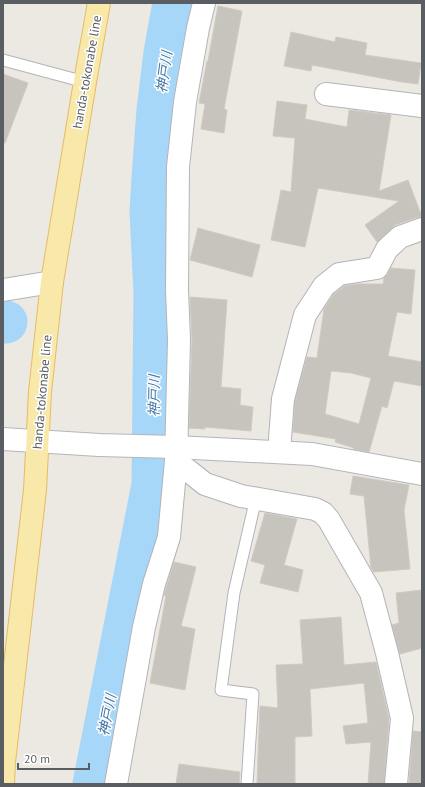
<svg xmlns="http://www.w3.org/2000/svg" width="425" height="787" viewBox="0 0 425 787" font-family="'PT Sans','Noto Sans JP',sans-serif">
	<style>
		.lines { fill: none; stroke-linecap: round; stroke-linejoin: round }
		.river { stroke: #a6d6f8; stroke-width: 43 }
		.building { fill: #c7c4be; stroke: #d0cac1; fill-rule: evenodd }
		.lane-casing { stroke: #b2b4b8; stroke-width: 13 }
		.street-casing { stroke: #b2b4b8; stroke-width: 24 }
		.secondary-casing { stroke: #b3b6bb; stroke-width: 24 }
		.primary-casing { stroke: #e5bc61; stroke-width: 24 }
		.lane { stroke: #fff; stroke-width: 11 }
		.street { stroke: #fff; stroke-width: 22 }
		.secondary { stroke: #fff; stroke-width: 22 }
		.primary { stroke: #f8e9aa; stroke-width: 22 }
		.labels { text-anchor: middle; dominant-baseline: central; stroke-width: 3; stroke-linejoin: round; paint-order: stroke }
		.street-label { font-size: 13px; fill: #5a5d61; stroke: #fff }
		.water-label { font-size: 14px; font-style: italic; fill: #4578a7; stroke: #fff }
	</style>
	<rect width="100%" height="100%" fill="#ece9e2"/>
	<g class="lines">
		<g class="river">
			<path d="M3,322H6"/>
			<path d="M94,784L153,485L155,293L151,212L153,178L158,110L165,53L174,3"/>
		</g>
	</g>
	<g class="building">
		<path d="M218,6L242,11L224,109L227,110L224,133L201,129L205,104L199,103L207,61H208Z"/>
		<path d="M291,32L335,42L336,37L367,43L365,55L421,63L418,84L402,82L312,65L311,71L284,66Z"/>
		<path d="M3,74L28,83L5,143H3Z"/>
		<path d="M277,101L307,105L305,119L347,127L349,110L391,115L379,191L408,180L422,217H418L395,225L392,228L377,242L365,225L399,201L318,188L305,247L271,240L281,190L291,192L295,138L273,136Z"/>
		<path d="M198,228L260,245L252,277L190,260Z"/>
		<path d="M391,268L415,270L411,314L397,312L388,356L422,362V386L394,381L387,408L382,406L369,452L353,449L354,448L335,442L336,439L293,432L295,401L307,357L317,358L324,309L333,295L344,286L357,284H383L384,278L388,274ZM331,371L351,373L371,378L359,424L325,414Z"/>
		<path d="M190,297L227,300L221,387L241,389L240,405L253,407L251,431L205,427V429L189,428L192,340Z"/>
		<path d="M353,476L409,485L404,510L410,569L374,572L371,568L364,496L350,494Z"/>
		<path d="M265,513L297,519L284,565L303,570L298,592L260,583L265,565L251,561Z"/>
		<path d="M174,562L196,567L181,626L195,629L185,690L150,683L166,596L164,595Z"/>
		<path d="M422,590V648L400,654L392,625L399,623L396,593Z"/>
		<path d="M341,617L344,665L376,662L389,719L384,784H368L371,742L346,744L343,726L368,723L364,683L310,689L312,736L295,737V784H257L258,754L260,706L278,708L276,665L303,664L300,620Z"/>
		<path d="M413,731L422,732V784H409Z"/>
		<path d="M179,764L240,772L239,784H176Z"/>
	</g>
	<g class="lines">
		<g class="lane-casing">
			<g id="lane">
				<path d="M3,60L85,82"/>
				<path d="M247,784L253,694L221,690L234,593L256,498"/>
			</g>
		</g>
		<g class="street-casing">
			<g id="street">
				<path d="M326,94L422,106"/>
				<path d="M3,290L52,282"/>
				<path d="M279,452L283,399L305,315L324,286L339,274L377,268L387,249L400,237L422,229"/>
				<path d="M176,461L205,484L241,496L315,509L323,513L329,520L371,593L387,653L402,718L396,784"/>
				<path d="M116,784L144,627L154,584L169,537L176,461L179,340L177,290L178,167L185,102L198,28L204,3"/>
			</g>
		</g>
		<g class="secondary-casing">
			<path id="secondary" d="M3,439L99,445L175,447L312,454L422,474"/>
		</g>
		<g class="primary-casing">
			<path id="primary" d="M3,784L4,762L35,490L40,392L52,282L85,82L99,3"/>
		</g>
		<use href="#lane" class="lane"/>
		<use href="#street" class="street"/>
		<use href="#secondary" class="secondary"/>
		<use href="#primary" class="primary"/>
	</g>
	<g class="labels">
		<g class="street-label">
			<text transform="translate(87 72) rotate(-80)">handa-tokonabe line</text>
			<text transform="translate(42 392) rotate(-85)">handa-tokonabe line</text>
		</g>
		<g class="water-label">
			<text transform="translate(164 72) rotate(-82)">神戸川</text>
			<text transform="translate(154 396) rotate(-89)">神戸川</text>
			<text transform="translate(107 715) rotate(-79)">神戸川</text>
		</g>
	</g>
	<rect width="425" height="787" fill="none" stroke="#5a5d61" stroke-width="8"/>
	<path d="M18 763v6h71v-6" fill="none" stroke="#5a5d61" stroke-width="2"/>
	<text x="24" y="763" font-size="12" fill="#5a5d61" stroke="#ffffff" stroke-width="3" paint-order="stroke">20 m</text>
</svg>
